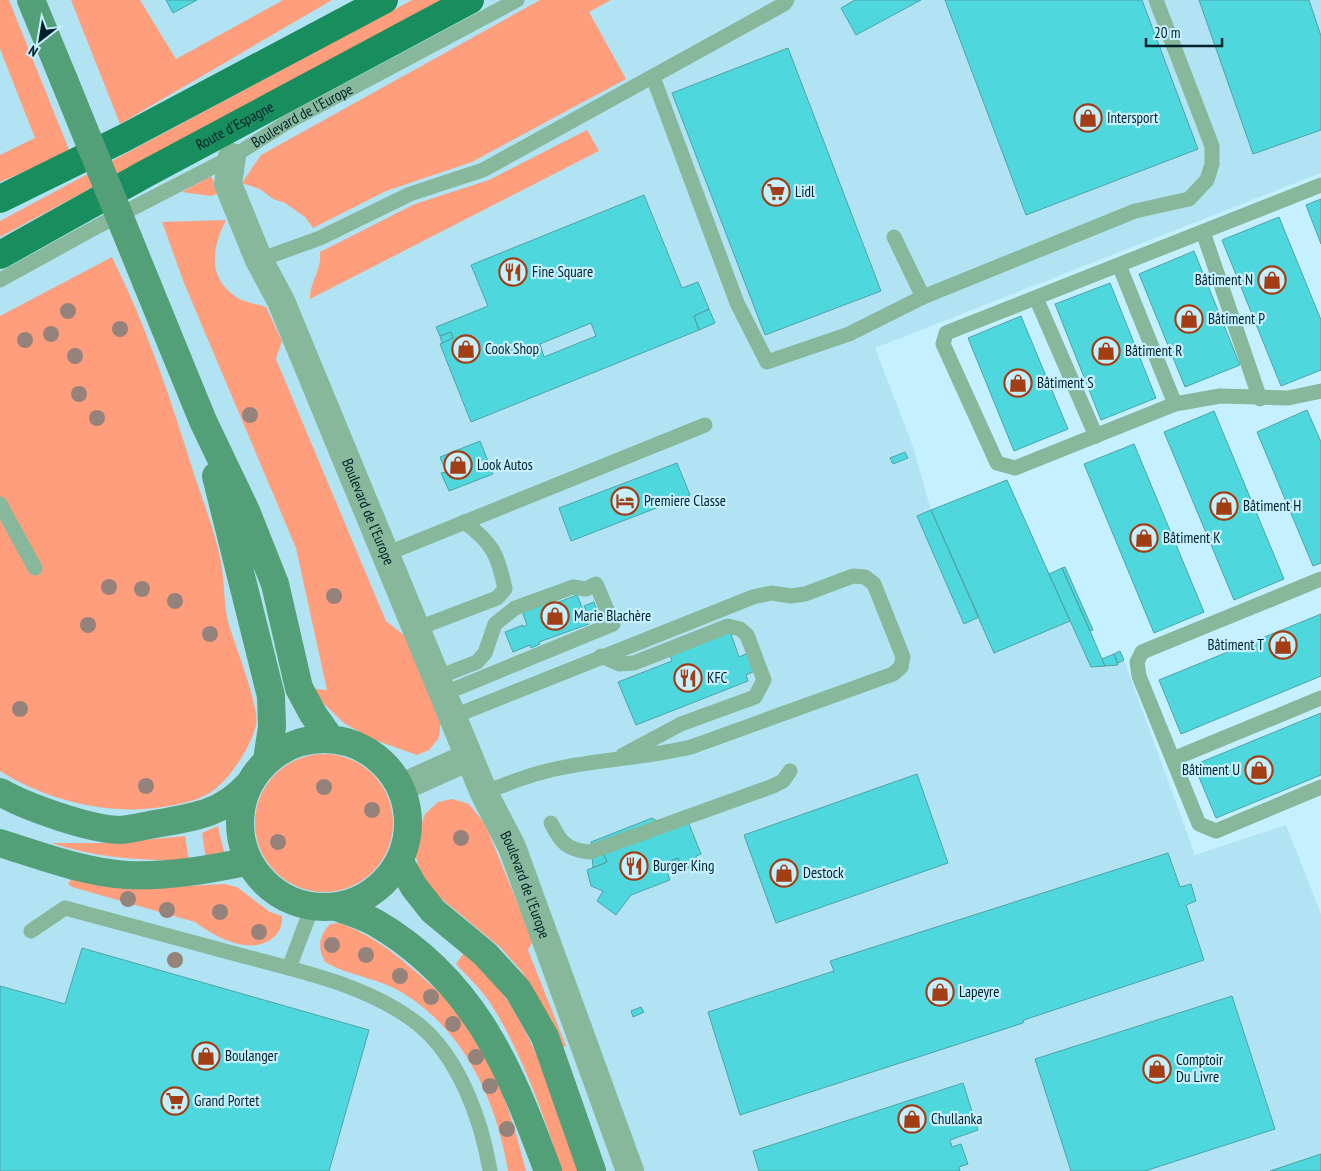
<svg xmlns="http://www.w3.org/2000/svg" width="1321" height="1171" font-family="'PT Sans Narrow',sans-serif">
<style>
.built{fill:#b2e3f3}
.green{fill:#fe9e7d}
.building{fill:#4fd7de;stroke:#4ea3a7;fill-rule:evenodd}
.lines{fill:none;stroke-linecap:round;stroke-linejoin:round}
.lane{stroke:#87b89c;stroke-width:15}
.street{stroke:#87b89c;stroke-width:28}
.secondary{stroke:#529f78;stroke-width:28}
.primary{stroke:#188d5d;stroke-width:28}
.secondary-bridge{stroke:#529f78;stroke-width:28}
.tree{fill:#95837b}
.labels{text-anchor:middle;stroke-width:4.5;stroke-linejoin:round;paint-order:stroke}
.street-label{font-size:15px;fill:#002129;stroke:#c5f0ff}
.poi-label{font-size:15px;fill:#002129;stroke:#c5f0ff;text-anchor:start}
</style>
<rect width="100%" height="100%" fill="#c5f0ff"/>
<path class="built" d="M0,0H1321V173L875,348L912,444L931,510L1007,480L1091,667L1124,660L1195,855L1286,825L1321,914V1171H0Z"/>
<path class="green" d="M0,0H9L70,152L0,182V155L35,138L0,49Z
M71,0H140L176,59L283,0H332L120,124Z
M412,0H442L0,237V221Z
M540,0H611L589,12L626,79L472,162L386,191L313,228L305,217L285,203L273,199L260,189L242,183L261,155Z
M587,130L599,151L310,299C309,283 322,271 320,252L415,204L489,180Z
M211,176L219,193L211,196L182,192Z
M226,220C212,249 207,276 236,297C243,302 257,304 266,307L282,341L276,359L386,621L409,639L441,718L439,738L429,750L417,755L372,739L344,723L324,704L314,689L327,690L296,548L184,283L162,222Z
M112,257C147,327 171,400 194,474C203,501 214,529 220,557C225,579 223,603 229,625C235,645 260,707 256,725C251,747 227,785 206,795C194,801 181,804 168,806C113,817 47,801 0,771V316Z
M255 823a69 69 0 1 1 138 0a69 69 0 1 1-138 0Z
M452,799L469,804L485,824L533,941L528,950L566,1046L561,1048L523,973L501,948L426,886L419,870L415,852L418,833L425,814L438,802Z
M218,826L225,856L206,860L202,833Z
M185,836L189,860C141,861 97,858 51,843H111Z
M72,878L166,887L225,884L237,887L270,912L282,916C283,924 280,931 274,937C251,957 215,937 195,922L72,887L68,884Z
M339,923C367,933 388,948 410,967C433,986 460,1009 475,1036C500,1078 514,1124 526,1171H508C497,1102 465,1031 403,993C379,978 349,976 325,962C317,947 319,936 330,924Z
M465,951C477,964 491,977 501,991C539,1045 558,1110 579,1171H562C543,1114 522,1052 489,1001C480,988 467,976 456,964Z"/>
<path class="building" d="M166,0H197L173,13Z
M855,0H921L856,35L841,8Z
M945,0H1142L1198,149L1026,215Z
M1199,0H1309L1321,36V130L1253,154Z
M788,48L881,291L765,335L672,93Z
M644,195L682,288L698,282L709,309L694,316L699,330L471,422L440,344L453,338L451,332L440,336L436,327L488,306L471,265ZM591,323L596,336L544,357L540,344Z
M1321,199V244L1306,205Z
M1279,217L1321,320V370L1281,386L1222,240Z
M1194,251L1240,365L1185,387L1139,274Z
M1110,283L1156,398L1101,420L1055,304Z
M709,309L715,323L699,330L694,316Z
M1021,316L1068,429L1014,451L968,338Z
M451,332L453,338L442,343L440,336Z
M1307,410L1321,442V563L1313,566L1257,432Z
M1214,411L1284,579L1234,600L1164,432Z
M480,441L493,474L449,491L441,473L446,472L440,457Z
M1134,444L1204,612L1154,633L1084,464Z
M905,452L908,458L893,464L890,458Z
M677,463L690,495L571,541L559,508Z
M1007,480L1070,621L994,653L931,510Z
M931,510L979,617L964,624L917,516Z
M1065,567L1093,630L1090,631L1062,568Z
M1062,568L1090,631L1105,666L1091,667L1049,574Z
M577,595L589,624L539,642L540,644L531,648L530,645L513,652L505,632L523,625V627L527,625L521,608L551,597L554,604Z
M594,602L599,617L590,621L584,606Z
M1321,614V676L1181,734L1159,680Z
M730,631L739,657L748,653L755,671L746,675L748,681L636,725L618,682L672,661L670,655Z
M1120,651L1124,660L1118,663L1114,654Z
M1114,654L1118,665L1105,666L1102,659Z
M1321,713V775L1216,818L1194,765Z
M917,774L948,863L776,923L744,835Z
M652,818L657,821L603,852L607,862L593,868L591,842Z
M687,819L701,854L696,856L699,864L683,870L678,858L668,862L670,867L666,869L670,880L631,895L616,915L597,901L603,891L591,886L587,870L607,862L603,852Z
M1168,853L1180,887L1191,884L1196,901L1186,905L1204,960L1024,1020L1023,1023L740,1115L708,1012L834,971L830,961Z
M678,858L680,864L670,867L668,862Z
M82,948L369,1030L329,1171H0V986L65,1004Z
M1232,996L1275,1129L1145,1171H1071L1035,1059Z
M641,1007L644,1012L633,1017L631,1011Z
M963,1083L978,1130L950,1140L952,1147L961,1144L968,1164L959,1167L960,1171H759L753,1151Z
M1321,1154V1171H1270Z"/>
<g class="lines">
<g class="lane">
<path d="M653,77L737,303L767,362L849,334L923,297L1135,211L1189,199L1207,180L1212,164V146L1156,0"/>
<path d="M1321,185L946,333L943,344L997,463L1015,468L1175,404L1220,396L1288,398L1321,391"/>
<path d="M1203,232L1260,399"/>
<path d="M894,237L923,297"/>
<path d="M259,260L320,238L410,194L483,170L784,4L787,0"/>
<path d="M1119,265L1175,404"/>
<path id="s1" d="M0,280L98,226L232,157L288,122L517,0"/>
<path d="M1036,298L1096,436"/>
<path d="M0,504L35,568"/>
<path d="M386,554L705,425"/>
<path d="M1321,579L1142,652L1137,662L1139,676L1199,824L1216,831L1321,787"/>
<path d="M416,629L497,598L505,589C498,555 493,543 464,522"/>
<path d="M601,656L619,664L634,663L728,626L740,629L747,635L764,680L755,697L681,724L623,755"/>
<path d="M436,678L477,662L485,653L495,624L515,608L573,587L586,589L596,584L613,624L443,694"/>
<path d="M452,717L753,597L771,593L791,596L805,594L853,576L865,577L874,584L903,657L901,667L893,674L691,747C649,757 607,759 565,767C537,772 510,782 484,793"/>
<path d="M1173,759L1321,698"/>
<path d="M551,823C561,843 567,850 590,852L773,786L783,781L790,771"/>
<path d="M31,931L65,908C122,923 179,939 236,954C298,971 367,984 418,1024C459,1057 482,1121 490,1171"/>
<path d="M289,968L312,907"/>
</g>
<g class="street">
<path id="s2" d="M232,157L228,184L259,260L281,301L484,793L512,847L630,1171"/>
<path d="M402,787L469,757"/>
</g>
<path class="secondary" d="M31,0L64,80
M147,284L203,421L246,511L275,584L299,688L313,714L330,738
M216,476L271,696L272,727L267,760
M240 823a84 84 0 1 1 168 0a84 84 0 1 1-168 0Z
M0,792C26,807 91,830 121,830C132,829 144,826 155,824C194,817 220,815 248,785
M0,843C41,856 83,872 127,875C168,877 209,870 249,861
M400,862L414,887L433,911L485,954L518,990L545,1037L592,1171
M337,907C349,912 364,916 376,923C475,981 510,1069 548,1171"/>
<g class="primary">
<path d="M0,199L124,138L384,0"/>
<path id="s3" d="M0,255L145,174L470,0"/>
</g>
<path class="secondary-bridge" d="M64,80L147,284"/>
</g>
<g class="tree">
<circle cx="68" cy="311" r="8"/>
<circle cx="120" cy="329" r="8"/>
<circle cx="51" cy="334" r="8"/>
<circle cx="25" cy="340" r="8"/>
<circle cx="75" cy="356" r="8"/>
<circle cx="79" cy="394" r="8"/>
<circle cx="250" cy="415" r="8"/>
<circle cx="97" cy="418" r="8"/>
<circle cx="109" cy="587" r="8"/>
<circle cx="142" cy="589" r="8"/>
<circle cx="334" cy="596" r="8"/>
<circle cx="175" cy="601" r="8"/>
<circle cx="88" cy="625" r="8"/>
<circle cx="210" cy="634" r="8"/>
<circle cx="20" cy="709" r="8"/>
<circle cx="146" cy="786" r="8"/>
<circle cx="324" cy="787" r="8"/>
<circle cx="372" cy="810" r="8"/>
<circle cx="461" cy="838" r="8"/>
<circle cx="278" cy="842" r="8"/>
<circle cx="128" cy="899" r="8"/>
<circle cx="167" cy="910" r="8"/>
<circle cx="220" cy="912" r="8"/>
<circle cx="259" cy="932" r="8"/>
<circle cx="332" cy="945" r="8"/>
<circle cx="366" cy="955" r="8"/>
<circle cx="175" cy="960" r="8"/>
<circle cx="400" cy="976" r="8"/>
<circle cx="431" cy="997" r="8"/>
<circle cx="453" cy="1024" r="8"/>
<circle cx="476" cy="1057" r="8"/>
<circle cx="490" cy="1086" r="8"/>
<circle cx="507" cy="1129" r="8"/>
</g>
<defs>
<g id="shop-ring" transform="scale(1.4375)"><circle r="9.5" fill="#c5f0ff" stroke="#a33d14" stroke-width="1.5"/><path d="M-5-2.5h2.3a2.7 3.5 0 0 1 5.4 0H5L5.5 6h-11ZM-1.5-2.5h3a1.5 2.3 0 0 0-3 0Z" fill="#a33d14"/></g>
<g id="supermarket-ring" transform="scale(1.4375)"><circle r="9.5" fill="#c5f0ff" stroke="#a33d14" stroke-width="1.5"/><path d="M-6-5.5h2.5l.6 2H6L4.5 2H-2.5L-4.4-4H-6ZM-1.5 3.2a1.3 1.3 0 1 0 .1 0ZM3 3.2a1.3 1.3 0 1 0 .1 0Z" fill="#a33d14"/></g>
<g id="restaurant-ring" transform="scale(1.4375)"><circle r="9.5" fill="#c5f0ff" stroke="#a33d14" stroke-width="1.5"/><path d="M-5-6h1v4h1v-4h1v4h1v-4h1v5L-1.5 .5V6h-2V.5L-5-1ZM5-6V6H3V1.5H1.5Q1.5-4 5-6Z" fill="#a33d14"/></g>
<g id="hotel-ring" transform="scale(1.4375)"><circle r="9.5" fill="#c5f0ff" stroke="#a33d14" stroke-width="1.5"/><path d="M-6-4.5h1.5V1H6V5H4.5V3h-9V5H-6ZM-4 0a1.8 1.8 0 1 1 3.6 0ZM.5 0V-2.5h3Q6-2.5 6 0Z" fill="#a33d14"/></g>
</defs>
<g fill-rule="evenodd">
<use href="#shop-ring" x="1088" y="118"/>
<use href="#supermarket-ring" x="776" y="192"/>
<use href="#restaurant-ring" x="513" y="272"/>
<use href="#shop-ring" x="1272" y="280"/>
<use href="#shop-ring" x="1189" y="319"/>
<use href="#shop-ring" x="466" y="349"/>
<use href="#shop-ring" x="1106" y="351"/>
<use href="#shop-ring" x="1018" y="383"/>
<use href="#shop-ring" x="458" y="465"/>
<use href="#hotel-ring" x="625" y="501"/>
<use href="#shop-ring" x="1224" y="506"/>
<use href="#shop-ring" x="1144" y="538"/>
<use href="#shop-ring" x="555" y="616"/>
<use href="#shop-ring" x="1283" y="645"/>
<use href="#restaurant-ring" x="688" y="678"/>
<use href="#shop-ring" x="1259" y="770"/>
<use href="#restaurant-ring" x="634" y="866"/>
<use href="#shop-ring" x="784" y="873"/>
<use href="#shop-ring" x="940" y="992"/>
<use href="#shop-ring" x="206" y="1056"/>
<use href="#shop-ring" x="1157" y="1069"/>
<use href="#supermarket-ring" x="175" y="1101"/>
<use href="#shop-ring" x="912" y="1119"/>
</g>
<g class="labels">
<g class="street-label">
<text dy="5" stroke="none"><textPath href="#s1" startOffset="344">Boulevard de l'Europe</textPath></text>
<text dy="5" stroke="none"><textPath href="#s3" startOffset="268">Route d'Espagne</textPath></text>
<text dy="5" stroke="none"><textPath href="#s2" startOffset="384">Boulevard de l'Europe</textPath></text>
<text dy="5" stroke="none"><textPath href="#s2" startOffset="789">Boulevard de l'Europe</textPath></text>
</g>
<g class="poi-label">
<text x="1107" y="123">Intersport</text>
<text x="795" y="197">Lidl</text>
<text x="532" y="277">Fine Square</text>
<text x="1253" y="285" text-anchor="end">Bâtiment N</text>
<text x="1208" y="324">Bâtiment P</text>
<text x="485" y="354">Cook Shop</text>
<text x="1125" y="356">Bâtiment R</text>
<text x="1037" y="388">Bâtiment S</text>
<text x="477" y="470">Look Autos</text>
<text x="644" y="506">Premiere Classe</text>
<text x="1243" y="511">Bâtiment H</text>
<text x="1163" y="543">Bâtiment K</text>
<text x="574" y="621">Marie Blachère</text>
<text x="1264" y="650" text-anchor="end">Bâtiment T</text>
<text x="707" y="683">KFC</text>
<text x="1240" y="775" text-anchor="end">Bâtiment U</text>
<text x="653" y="871">Burger King</text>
<text x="803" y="878">Destock</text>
<text x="959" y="997">Lapeyre</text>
<text x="225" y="1061">Boulanger</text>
<text x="1176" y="1065">Comptoir<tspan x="1176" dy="17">Du Livre</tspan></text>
<text x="194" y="1106">Grand Portet</text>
<text x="931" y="1124">Chullanka</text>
</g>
</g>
<g transform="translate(40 40) rotate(211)" stroke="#c5f0ff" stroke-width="4" paint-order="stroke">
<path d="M0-4L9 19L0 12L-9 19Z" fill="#002129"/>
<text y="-8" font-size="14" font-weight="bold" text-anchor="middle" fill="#002129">N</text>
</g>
<path d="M1146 38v8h76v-8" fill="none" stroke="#002129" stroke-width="2.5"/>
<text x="1154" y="38" font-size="15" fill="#002129" stroke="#c5f0ff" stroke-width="4" paint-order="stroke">20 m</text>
</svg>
